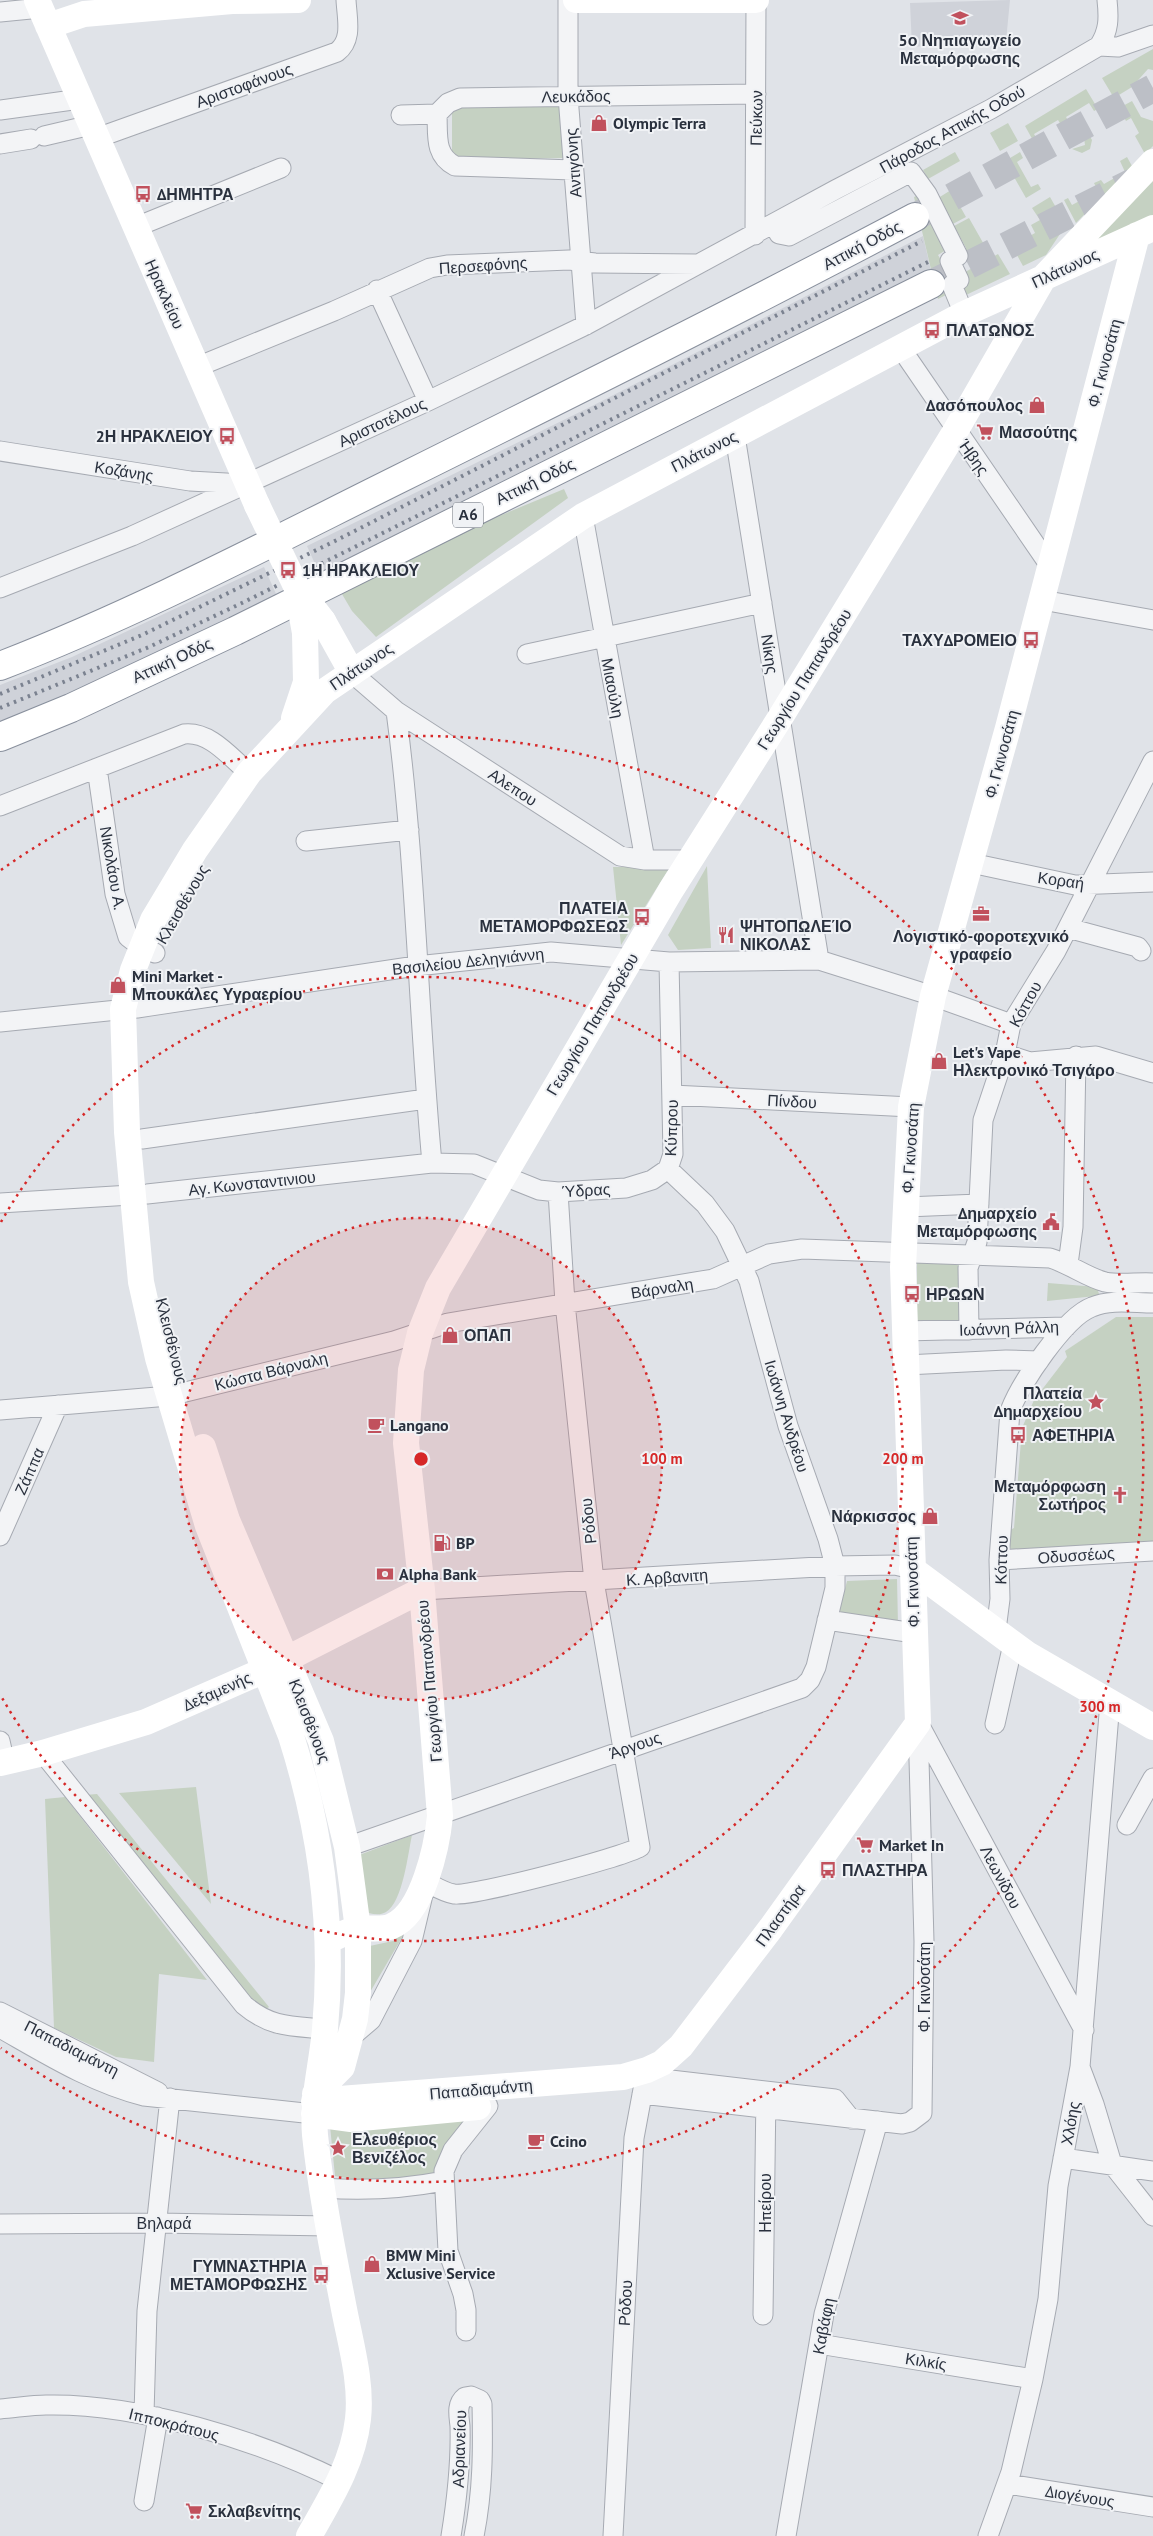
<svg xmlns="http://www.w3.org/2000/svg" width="1153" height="2536" font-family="'PT Sans',sans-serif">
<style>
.built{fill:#cfd2d9}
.green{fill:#c5d1c2}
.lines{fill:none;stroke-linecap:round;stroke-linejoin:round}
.highway-tunnel{stroke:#bcbfc6;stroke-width:28;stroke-dasharray:28 14;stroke-linecap:butt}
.street-casing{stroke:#a6aab2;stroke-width:21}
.highway-casing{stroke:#89909d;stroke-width:30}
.street{stroke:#f3f4f6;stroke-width:19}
.secondary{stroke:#fff;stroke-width:26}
.highway{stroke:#fff;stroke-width:28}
.rail{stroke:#7b8290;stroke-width:4;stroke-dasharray:2.5 5;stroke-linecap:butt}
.secondary-bridge{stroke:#fff;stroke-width:26}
.ring{fill:none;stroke:#d62828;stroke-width:2.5;stroke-dasharray:2.5 5}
.labels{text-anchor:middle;stroke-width:4;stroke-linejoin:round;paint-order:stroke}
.shield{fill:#f0f2f5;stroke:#656b75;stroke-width:1}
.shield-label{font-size:15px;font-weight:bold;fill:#2a313e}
.poi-label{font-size:16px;font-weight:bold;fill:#2a313e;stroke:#f0f2f5;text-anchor:start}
.street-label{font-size:16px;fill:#2a313e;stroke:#f0f2f5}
.centre{fill:#d62828;stroke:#f0f2f5;stroke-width:2.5}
.ring-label{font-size:15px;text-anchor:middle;font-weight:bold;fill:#d62828;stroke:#f0f2f5;stroke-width:4;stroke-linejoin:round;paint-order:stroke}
</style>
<rect width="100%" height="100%" fill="#e0e3e8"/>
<path class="built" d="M1010,0L1006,41L912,47L910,3Z
M923,236L931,271L320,575L307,546L592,406Z
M264,567L277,596L74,693L0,723V685L72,657Z"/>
<path class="green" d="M1153,49V70L1148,69L1132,87L1114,98L1102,78Z
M1086,89L1098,109L1094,111L1089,103L1066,117L1070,124L1063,128L1058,120L1034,134L1039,142L1035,144L1025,126Z
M1132,101L1141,117L1153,121V146L1145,154L1135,136L1139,133L1131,118L1126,121L1119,108Z
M562,105L563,158L452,160V107Z
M1008,123L1018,141L1000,151L990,133Z
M1079,131L1088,133L1092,140L1090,149L1082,153L1072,149L1085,145L1084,138L1080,136L1076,139L1075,143L1070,146L1072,135Z
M955,152L960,161L928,179L923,170Z
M1020,152L1023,158L1017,162L1031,187L1038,184L1041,189L1026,198L1005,161Z
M1127,157L1132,166L1076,223L1064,200L1068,198L1072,205L1098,191L1094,183L1101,180L1104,184L1125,172L1120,161Z
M1153,180V219L1099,242L1096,238Z
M951,190L966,217L949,226L935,200Z
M920,194L946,250L938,255L952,278L948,294L938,299L914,197Z
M1050,197L1066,225L1046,255L1023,266L1012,246L1035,233L1031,225L1040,220L1032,208Z
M969,218L986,248L962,261L958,253L966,248L954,226Z
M998,254L1010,274L966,295L956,277Z
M564,489L568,498L376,637L352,611L339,589L475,526Z
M707,866L711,948L678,950L668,935Z
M613,867H670L621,945Z
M917,1261H961V1323H917Z
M1048,1283L1097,1287L1099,1294L1096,1296L1047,1301Z
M1116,1317H1153V1542L1012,1550L1008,1546L1010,1530L1014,1528L1022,1428L1034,1400L1067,1357L1065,1351Z
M897,1579L898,1625L838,1616L847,1581Z
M196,1787L211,1904L119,1793Z
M97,1794L269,2007L261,2013L85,1795Z
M65,1797L207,1980L159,1974L154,2062L116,2057L54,2028L45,1799Z
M412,1835C408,1853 403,1902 386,1912C378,1917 369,1913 360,1910L354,1857Z
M407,1929L366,1999L365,1947L393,1941Z
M467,2117L438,2176L374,2183L335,2176L330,2126Z"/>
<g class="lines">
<path class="highway-tunnel" d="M915,217L1153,88
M931,284L1133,182"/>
<g class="street-casing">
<path id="street" d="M568,0V96L586,325
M0,12L41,8
M1099,46C1109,31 1109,18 1107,0
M0,110L80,99
M437,114C438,135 434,155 455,166L573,170
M401,115L437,114L448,103L460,98L756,94
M44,136L91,125
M97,138L337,52C353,40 347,19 346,0
M0,144L31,139
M774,225L779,234L789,236L911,172L927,194L958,256L950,261L959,280L952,285L964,314
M136,227L281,168
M755,235L756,1
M377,290L428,401
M900,347L1050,566
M197,367L334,311L430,268L447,265L569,260L595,263L697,264
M735,436L819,960
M0,451L190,481L244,484
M583,516L645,860
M0,588L132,536L428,401L586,325L835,190L991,109L1099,46L1118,47L1153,35
M1042,600L1153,620
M527,654L762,603
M352,673L396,711L620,856L645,860H689
M396,711C416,861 418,1013 432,1163
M97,768L115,894L128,937L141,947L155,953
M0,806L184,734C210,731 230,757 249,773
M306,841L409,830
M971,863L1075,885L1153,882
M1068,928L1138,947L1141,951
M0,1022L137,1008L416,966L551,952L669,962L819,960L933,996L1011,1024
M1005,1054L1030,1062L1096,1056L1153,1073
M672,1095L911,1107
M142,1139L426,1099
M668,1169L673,1154L669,962
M0,1203L147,1194L432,1163L474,1164L539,1190L558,1192L626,1188L652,1180L668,1169
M906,1207L979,1204
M1068,1264L1073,1227L1076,1056
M969,1330L968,1268L977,1242L983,1120L1005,1054L1011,1024L1056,951L1153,761
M904,1331L1066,1327
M906,1365L1006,1360L1039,1361
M0,1410L169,1396L394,1341L448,1323L713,1279L769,1254L802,1249L1050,1258C1070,1264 1086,1277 1105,1282C1119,1285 1138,1282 1153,1283
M0,1536L58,1405
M999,1560L1153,1551
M422,1590L835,1566L895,1565L912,1569
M827,1620L914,1633
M996,1630L1000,1599L999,1560L1010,1411C1020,1384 1065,1317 1092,1307C1111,1299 1133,1303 1153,1303
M995,1724L1013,1644
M920,1726L1084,2030
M0,1741L5,1763
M43,1753L244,2005C271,2028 292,2026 325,2029
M1127,1825L1153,1778
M347,1847L802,1688L810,1680L816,1667L835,1588V1566L828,1539L788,1426L749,1281L725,1231L705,1204L668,1169
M0,2012L158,2092
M0,2028C46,2054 92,2083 144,2096L314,2114
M350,2038L371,2020L412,1941L426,1882C434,1886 445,1893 454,1894C472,1897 623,1857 640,1847L594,1581L565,1303L558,1192
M1080,2067L1094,2104L1112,2164L1153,2216
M645,2077L835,2099L851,2119
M642,2094L902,2124L910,2122L922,2113L924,1941L918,1723
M1063,2158L1153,2171
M323,2188C364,2191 403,2189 444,2181
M0,2224L158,2223L329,2226
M763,2315L766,2092
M466,2331V2310L463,2294L448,2251L444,2171L453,2150L488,2106
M819,2344L1033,2379
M0,2409C15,2408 31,2405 46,2405C138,2403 258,2440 340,2481
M144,2414L147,2311L170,2098
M1008,2484L1153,2507
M144,2501L158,2417
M451,2536C457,2499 461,2463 460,2426C459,2416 456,2404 465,2397L471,2396L480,2400L482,2404C483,2449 483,2491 474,2536
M613,2536L634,2138L644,2084
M786,2536L824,2314L878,2121
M988,2536L1011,2472L1033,2379L1048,2299L1058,2186L1080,2067L1110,1702"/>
</g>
<g class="highway-casing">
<path id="highway" d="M0,666C137,613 268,544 399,479C572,393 745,307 915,217
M0,737L71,708L235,631L931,284"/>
</g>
<use href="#street" class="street"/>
<path class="secondary" d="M37,0L257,505
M576,0H756
M48,26L84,14L232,1L298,0
M323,621L352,673
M294,718L306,682L305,633
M203,1447L227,1520L321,1741L347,1847L358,1929V1993L355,2019L342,2067L315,2094
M912,1569L1027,1654L1153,1727
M0,1763L43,1753L146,1722L265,1670L422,1590
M328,1940C337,1937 347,1931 357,1929C368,1927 381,1931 392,1926C423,1913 437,1846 440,1816L422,1590L406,1443L411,1370L420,1333L438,1288L671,890L780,718L956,430L1044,277L1153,162
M314,2101L623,2077L647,2070L662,2063L681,2046L771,1928L918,1723L903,1267L911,1107L933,996L1008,728L1137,235
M314,2114L351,2119L478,2107
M309,2536C330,2499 353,2463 358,2419C362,2383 351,2345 344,2309C333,2252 321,2193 315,2135C312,2098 322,2065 325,2029C334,1930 321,1830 291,1736L208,1526L158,1358L141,1282L127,1132L123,1009L133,970L153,920L195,850L249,773L325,691L583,516L964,314L1153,228"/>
<use href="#highway" class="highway"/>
<path class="rail" d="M0,694L142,635L337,540L922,241
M0,708L149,647L244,602L928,262"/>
<path class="secondary-bridge" d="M257,505L296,586L323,621
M297,589L305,633"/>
</g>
<circle cx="421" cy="1459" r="241" fill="#d62828" fill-opacity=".12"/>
<g class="ring">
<circle cx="421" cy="1459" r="241"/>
<path d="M1 1222A482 482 0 1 1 1 1696"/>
<path d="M1 870A723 723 0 1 1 1 2048"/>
</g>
<defs>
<g id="school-bare" transform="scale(1.35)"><path d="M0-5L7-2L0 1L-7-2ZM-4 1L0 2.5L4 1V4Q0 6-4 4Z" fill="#c1515d" stroke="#f0f2f5" stroke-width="2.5" paint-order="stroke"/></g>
<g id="shop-bare" transform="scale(1.35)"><path d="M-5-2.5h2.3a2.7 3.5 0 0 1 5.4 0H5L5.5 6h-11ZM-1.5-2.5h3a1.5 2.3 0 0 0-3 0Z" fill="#c1515d" stroke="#f0f2f5" stroke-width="2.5" paint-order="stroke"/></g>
<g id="bus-bare" transform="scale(1.35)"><path d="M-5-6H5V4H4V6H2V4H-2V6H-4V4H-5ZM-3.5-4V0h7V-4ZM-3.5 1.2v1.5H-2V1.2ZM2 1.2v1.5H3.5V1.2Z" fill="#c1515d" stroke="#f0f2f5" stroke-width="2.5" paint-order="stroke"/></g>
<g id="supermarket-bare" transform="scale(1.35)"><path d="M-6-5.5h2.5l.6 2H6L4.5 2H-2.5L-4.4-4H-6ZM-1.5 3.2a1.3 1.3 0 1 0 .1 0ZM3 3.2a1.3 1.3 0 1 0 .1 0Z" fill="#c1515d" stroke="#f0f2f5" stroke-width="2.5" paint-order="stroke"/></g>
<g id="office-bare" transform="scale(1.35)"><path d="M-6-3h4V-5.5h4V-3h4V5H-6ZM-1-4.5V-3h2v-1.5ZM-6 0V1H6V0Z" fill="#c1515d" stroke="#f0f2f5" stroke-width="2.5" paint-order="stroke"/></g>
<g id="restaurant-bare" transform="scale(1.35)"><path d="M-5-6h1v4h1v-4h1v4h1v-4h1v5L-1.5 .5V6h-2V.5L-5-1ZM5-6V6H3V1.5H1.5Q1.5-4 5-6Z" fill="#c1515d" stroke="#f0f2f5" stroke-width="2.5" paint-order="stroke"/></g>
<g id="civic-bare" transform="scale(1.35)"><path d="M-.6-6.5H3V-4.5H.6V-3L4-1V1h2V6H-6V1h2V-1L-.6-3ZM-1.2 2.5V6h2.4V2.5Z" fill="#c1515d" stroke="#f0f2f5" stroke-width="2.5" paint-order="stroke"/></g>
<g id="sight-bare" transform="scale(1.35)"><path d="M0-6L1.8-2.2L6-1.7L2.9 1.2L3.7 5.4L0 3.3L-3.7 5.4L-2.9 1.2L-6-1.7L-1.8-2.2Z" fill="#c1515d" stroke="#f0f2f5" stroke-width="2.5" paint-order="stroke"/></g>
<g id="cafe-bare" transform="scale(1.35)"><path d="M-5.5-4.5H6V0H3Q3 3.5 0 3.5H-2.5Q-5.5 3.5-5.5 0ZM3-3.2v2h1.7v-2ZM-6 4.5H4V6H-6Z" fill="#c1515d" stroke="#f0f2f5" stroke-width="2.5" paint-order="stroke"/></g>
<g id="church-bare" transform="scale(1.35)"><path d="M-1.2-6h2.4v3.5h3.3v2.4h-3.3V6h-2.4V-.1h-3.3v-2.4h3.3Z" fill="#c1515d" stroke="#f0f2f5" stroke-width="2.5" paint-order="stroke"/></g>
<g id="fuel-bare" transform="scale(1.35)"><path d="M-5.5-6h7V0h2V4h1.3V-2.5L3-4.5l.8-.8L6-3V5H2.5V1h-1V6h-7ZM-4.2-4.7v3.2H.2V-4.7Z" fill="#c1515d" stroke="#f0f2f5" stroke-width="2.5" paint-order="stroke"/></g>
<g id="bank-bare" transform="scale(1.35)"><path d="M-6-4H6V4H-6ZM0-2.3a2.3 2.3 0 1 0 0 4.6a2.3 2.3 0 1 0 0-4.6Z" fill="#c1515d" stroke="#f0f2f5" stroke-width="2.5" paint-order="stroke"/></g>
</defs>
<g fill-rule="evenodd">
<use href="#school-bare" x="960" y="18"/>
<use href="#shop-bare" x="599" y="123"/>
<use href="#bus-bare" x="143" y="194"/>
<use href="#bus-bare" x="932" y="330"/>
<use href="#shop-bare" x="1037" y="405"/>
<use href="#supermarket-bare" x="985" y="432"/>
<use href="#bus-bare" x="227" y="436"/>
<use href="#bus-bare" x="288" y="570"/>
<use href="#bus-bare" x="1031" y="640"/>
<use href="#office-bare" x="981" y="914"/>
<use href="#bus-bare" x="642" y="917"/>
<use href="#restaurant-bare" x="726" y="935"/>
<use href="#shop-bare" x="118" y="985"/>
<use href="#shop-bare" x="939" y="1061"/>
<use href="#civic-bare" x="1051" y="1222"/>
<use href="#bus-bare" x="912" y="1294"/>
<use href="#shop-bare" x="450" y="1335"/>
<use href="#sight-bare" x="1096" y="1402"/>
<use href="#cafe-bare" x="376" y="1425"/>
<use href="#bus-bare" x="1018" y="1435"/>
<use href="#church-bare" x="1120" y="1495"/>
<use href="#shop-bare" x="930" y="1516"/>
<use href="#fuel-bare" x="442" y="1543"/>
<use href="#bank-bare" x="385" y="1574"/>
<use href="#supermarket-bare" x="865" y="1845"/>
<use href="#bus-bare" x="828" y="1870"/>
<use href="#cafe-bare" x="536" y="2141"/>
<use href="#sight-bare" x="338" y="2148"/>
<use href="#shop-bare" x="372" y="2264"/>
<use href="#bus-bare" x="321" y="2275"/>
<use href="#supermarket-bare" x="194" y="2511"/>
</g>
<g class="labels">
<rect class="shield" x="453" y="502.5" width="30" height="25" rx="4"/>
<g class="shield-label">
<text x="468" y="520">Α6</text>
</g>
<g class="poi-label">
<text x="960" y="46" text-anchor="middle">5ο Νηπιαγωγείο<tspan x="960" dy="18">Μεταμόρφωσης</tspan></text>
<text x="613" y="129">Olympic Terra</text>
<text x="157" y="200">ΔΗΜΗΤΡΑ</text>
<text x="946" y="336">ΠΛΑΤΩΝΟΣ</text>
<text x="1023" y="411" text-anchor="end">Δασόπουλος</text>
<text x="999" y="438">Μασούτης</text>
<text x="213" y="442" text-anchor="end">2Η ΗΡΑΚΛΕΙΟΥ</text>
<text x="302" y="576">1Η ΗΡΑΚΛΕΙΟΥ</text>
<text x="1017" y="646" text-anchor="end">ΤΑΧΥΔΡΟΜΕΙΟ</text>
<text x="628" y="914" text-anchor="end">ΠΛΑΤΕΙΑ<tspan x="628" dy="18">ΜΕΤΑΜΟΡΦΩΣΕΩΣ</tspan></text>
<text x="740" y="932">ΨΗΤΟΠΩΛΕΊΟ<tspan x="740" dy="18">ΝΙΚΟΛΑΣ</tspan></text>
<text x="981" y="942" text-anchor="middle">Λογιστικό-φοροτεχνικό<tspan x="981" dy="18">γραφείο</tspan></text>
<text x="132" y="982">Mini Market -<tspan x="132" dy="18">Μπουκάλες Υγραερίου</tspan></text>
<text x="953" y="1058">Let's Vape<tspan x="953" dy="18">Ηλεκτρονικό Τσιγάρο</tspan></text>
<text x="1037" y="1219" text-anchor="end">Δημαρχείο<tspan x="1037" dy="18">Μεταμόρφωσης</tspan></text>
<text x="926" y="1300">ΗΡΩΩΝ</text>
<text x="464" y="1341">ΟΠΑΠ</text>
<text x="1082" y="1399" text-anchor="end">Πλατεία<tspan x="1082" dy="18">Δημαρχείου</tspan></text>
<text x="390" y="1431">Langano</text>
<text x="1032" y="1441">ΑΦΕΤΗΡΙΑ</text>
<text x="1106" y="1492" text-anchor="end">Μεταμόρφωση<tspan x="1106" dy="18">Σωτήρος</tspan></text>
<text x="916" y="1522" text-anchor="end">Νάρκισσος</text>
<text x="456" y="1549">BP</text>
<text x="399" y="1580">Alpha Bank</text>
<text x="879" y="1851">Market In</text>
<text x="842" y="1876">ΠΛΑΣΤΗΡΑ</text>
<text x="352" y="2145">Ελευθέριος<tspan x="352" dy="18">Βενιζέλος</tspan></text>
<text x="550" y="2147">Ccino</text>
<text x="386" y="2261">BMW Mini<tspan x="386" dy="18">Xclusive Service</tspan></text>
<text x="307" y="2272" text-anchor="end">ΓΥΜΝΑΣΤΗΡΙΑ<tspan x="307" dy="18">ΜΕΤΑΜΟΡΦΩΣΗΣ</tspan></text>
<text x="208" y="2517">Σκλαβενίτης</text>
</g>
<g class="street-label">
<text transform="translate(244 85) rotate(-20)" y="6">Αριστοφάνους</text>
<text transform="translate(576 96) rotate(-1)" y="6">Λευκάδος</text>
<text transform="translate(756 118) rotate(-89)" y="6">Πεύκων</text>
<text transform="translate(952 129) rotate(-29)" y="6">Πάροδος Αττικής Οδού</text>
<text transform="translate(573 163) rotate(-94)" y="6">Αντιγόνης</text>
<text transform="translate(862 245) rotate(-28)" y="6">Αττική Οδός</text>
<text transform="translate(483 265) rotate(-4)" y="6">Περσεφόνης</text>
<text transform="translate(1065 268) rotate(-25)" y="6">Πλάτωνος</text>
<text transform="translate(165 294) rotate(66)" y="6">Ηρακλείου</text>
<text transform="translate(1104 363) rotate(-75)" y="6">Φ. Γκινοσάτη</text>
<text transform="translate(382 422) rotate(-25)" y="6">Αριστοτέλους</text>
<text transform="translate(704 451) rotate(-27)" y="6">Πλάτωνος</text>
<text transform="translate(974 457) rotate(55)" y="6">Ήβης</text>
<text transform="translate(124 471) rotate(9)" y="6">Κοζάνης</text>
<text transform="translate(535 481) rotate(-26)" y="6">Αττική Οδός</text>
<text transform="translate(770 654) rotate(81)" y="6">Νίκης</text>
<text transform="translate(172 660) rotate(-25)" y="6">Αττική Οδός</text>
<text transform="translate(361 666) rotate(-34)" y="6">Πλάτωνος</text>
<text transform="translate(804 679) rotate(-58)" y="6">Γεωργίου Παπανδρέου</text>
<text transform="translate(613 688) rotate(79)" y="6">Μιαούλη</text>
<text transform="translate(1001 754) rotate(-75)" y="6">Φ. Γκινοσάτη</text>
<text transform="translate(513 787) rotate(33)" y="6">Αλεπου</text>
<text transform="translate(113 868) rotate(80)" y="6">Νικολάου Α.</text>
<text transform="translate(1061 880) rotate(8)" y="6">Κοραή</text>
<text transform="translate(182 904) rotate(-60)" y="6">Κλεισθένους</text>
<text transform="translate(468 961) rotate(-6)" y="6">Βασιλείου Δεληγιάννη</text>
<text transform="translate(1025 1004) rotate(-61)" y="6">Κόττου</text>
<text transform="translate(592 1024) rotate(-59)" y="6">Γεωργίου Παπανδρέου</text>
<text transform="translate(792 1101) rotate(3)" y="6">Πίνδου</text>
<text transform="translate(671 1128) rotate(-88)" y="6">Κύπρου</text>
<text transform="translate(910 1148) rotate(-86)" y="6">Φ. Γκινοσάτη</text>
<text transform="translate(252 1183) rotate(-6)" y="6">Αγ. Κωνσταντινιου</text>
<text transform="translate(586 1190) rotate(-3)" y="6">Ύδρας</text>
<text transform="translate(662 1288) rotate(-9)" y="6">Βάρναλη</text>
<text transform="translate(1009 1328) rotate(-2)" y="6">Ιωάννη Ράλλη</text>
<text transform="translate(172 1341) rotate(76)" y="6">Κλεισθένους</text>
<text transform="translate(271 1371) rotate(-14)" y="6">Κώστα Βάρναλη</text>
<text transform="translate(787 1416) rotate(73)" y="6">Ιωάννη Ανδρέου</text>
<text transform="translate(29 1471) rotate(-66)" y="6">Ζάππα</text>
<text transform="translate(588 1521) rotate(-96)" y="6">Ρόδου</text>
<text transform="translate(1076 1555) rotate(-4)" y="6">Οδυσσέως</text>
<text transform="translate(1001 1560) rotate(-88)" y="6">Κόττου</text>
<text transform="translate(667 1577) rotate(-4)" y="6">Κ. Αρβανιτη</text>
<text transform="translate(912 1582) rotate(-92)" y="6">Φ. Γκινοσάτη</text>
<text transform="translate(429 1681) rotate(-95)" y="6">Γεωργίου Παπανδρέου</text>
<text transform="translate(217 1691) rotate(-24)" y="6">Δεξαμενής</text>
<text transform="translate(310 1721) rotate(69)" y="6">Κλεισθένους</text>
<text transform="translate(635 1745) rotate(-19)" y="6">Άργους</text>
<text transform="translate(1001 1877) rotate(62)" y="6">Λεωνίδου</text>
<text transform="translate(780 1915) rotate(-54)" y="6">Πλαστήρα</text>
<text transform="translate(924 1987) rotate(-90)" y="6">Φ. Γκινοσάτη</text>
<text transform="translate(72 2048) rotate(27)" y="6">Παπαδιαμάντη</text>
<text transform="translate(481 2089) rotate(-5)" y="6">Παπαδιαμάντη</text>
<text transform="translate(1070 2123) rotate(-80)" y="6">Χλόης</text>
<text transform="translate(765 2203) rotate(-90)" y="6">Ηπείρου</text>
<text x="164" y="2229">Βηλαρά</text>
<text transform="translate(625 2303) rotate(-87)" y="6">Ρόδου</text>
<text transform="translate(823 2326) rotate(-79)" y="6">Καβάφη</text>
<text transform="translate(926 2361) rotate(9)" y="6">Κιλκίς</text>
<text transform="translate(174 2424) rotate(14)" y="6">Ιπποκράτους</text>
<text transform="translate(459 2449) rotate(-88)" y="6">Αδριανείου</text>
<text transform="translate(1080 2496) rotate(9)" y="6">Διογένους</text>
</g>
</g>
<circle cx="421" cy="1459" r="8" class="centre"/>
<g class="ring-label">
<text x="662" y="1464">100 m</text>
<text x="903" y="1464">200 m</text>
<text x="1100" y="1712">300 m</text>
</g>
</svg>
